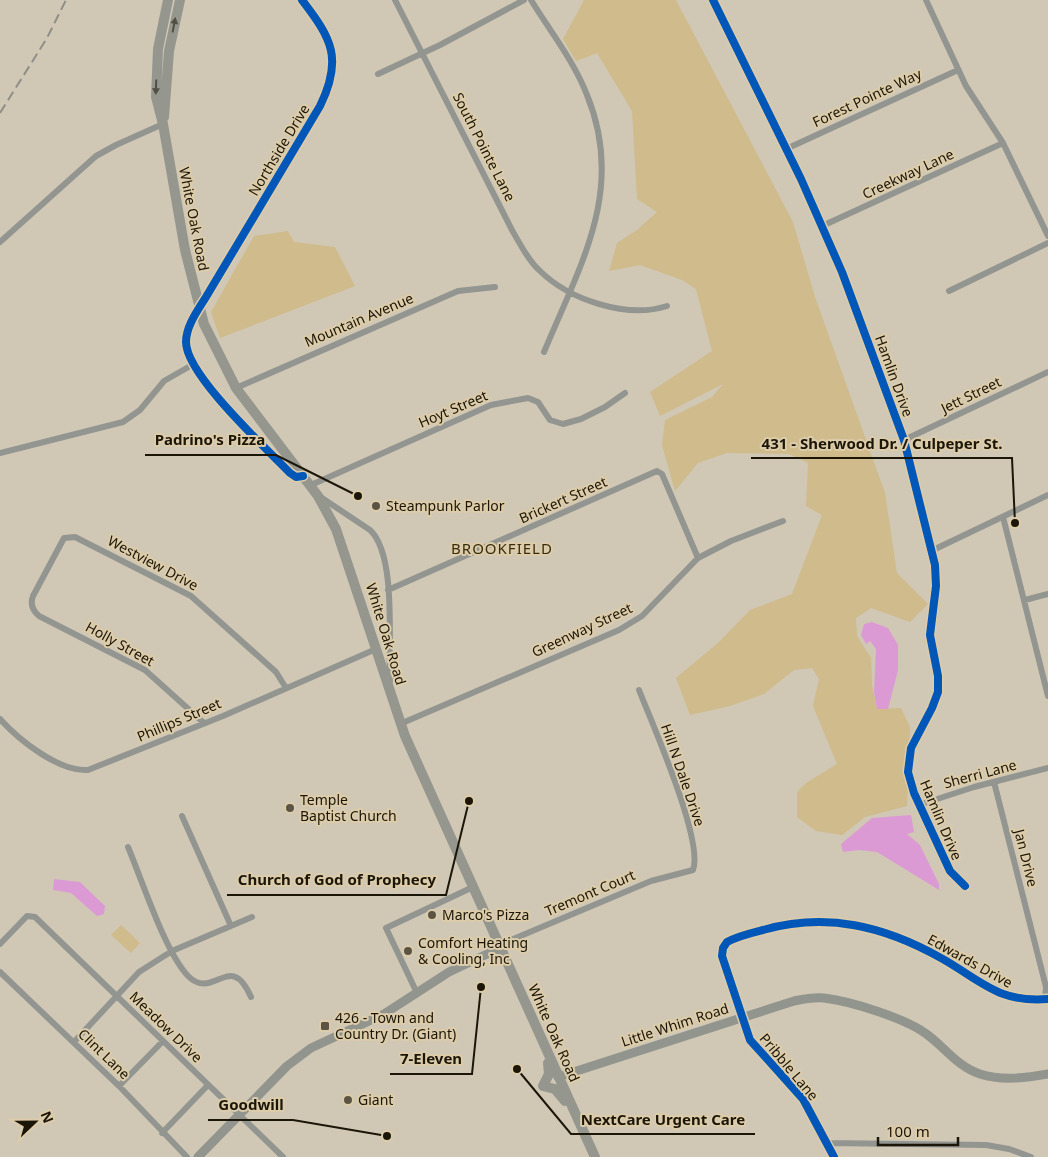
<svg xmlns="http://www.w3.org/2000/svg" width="1048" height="1157" font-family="'Noto Sans',sans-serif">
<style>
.green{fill:#cfbb8b}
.water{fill:#dc9ad4}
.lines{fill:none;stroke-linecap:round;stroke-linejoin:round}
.street{stroke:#939590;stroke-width:6}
.secondary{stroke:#92958e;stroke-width:9}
.primary{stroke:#95968e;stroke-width:10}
.rail{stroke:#8f8e87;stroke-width:2;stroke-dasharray:10 5;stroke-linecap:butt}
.cycleway-casing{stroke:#dccca9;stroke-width:11}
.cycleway{stroke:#0057b8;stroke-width:8}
.oneway{fill:#525045}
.poi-dot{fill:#5b5445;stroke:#dccca9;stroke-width:2}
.labels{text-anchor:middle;stroke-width:4;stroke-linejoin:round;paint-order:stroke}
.street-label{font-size:14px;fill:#1c1609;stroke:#dccca9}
.poi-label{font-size:14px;fill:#1c1609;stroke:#dccca9;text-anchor:start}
.neighbourhood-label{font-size:15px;letter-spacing:1px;fill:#3a2d0d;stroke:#dccca9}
.leader{fill:none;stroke:#1c1609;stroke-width:2}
.callout-dot{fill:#1c1609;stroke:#dccca9;stroke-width:2}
.callout-label{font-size:15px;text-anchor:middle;font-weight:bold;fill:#1c1609;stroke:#dccca9;stroke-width:4;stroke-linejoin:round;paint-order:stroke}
</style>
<rect width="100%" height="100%" fill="#d0c8b5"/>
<path class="green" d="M584,0H676L793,222L815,297L885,493L897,573L928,604L910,622L871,608L856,618L857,636L871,658L872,685L877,709L901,708L910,727L907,806L865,817L842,835L816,831L797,817V792L806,783L837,764L813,706L819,679L812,668L794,670L764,694L730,706L690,715L676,678L719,642L750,610L792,594L822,515L806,506L808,463L789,454L727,453L698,463L675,491L662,445L665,420L712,397L723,384L660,416L650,392L712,351L696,289L682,280L640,265L609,271L617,243L637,230L657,212L637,199L632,111L597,53L576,61L563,39Z
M288,231L294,242L335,247L355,286L220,338L211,312L254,236Z
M121,925L140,943L131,953L111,935Z"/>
<path class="water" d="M872,622L888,628L898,645V670L888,709H877L874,692L876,649L870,641L866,644L861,635L864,624Z
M911,815L914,832L907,834L920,845L939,884V890L877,852L859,850L843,852L841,844L872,818Z
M54,879L80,882L105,906L104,914L97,916L71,893L53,890Z"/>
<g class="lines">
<path class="street" d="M302,0C332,39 343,59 320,106L206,297C198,310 186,326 186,342C186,375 266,448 290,473L296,477L303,476
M395,0L513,232C521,245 527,259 539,270C569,300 627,319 667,306
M531,0C550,31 574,61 587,95C626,190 580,265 544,352
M713,0L801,179L842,272L904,440L935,565L936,586L930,635L938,676V692L932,708L911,748L908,772L914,793L950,871L965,886
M926,0L966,86L1003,143L1048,236
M378,74L440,45L524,0
M786,149L958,70
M822,226L1003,143
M0,242L96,156L116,145L163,124
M949,291L1048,243
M236,388L458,291L495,287
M904,440L1048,372
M0,453L123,422L140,410L164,381L192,365
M311,485L491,405L528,398L538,402L550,420L563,424L581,419L605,407L625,393
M319,496L370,530C397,555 388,644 390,681
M1003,517L1048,696
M931,551L1048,495
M388,590L657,471L662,474L698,558
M1025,600L1048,594
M0,719C19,740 59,772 88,770L223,716L376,649
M204,723L145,670L39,616C33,611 30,604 33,596L64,538L75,537L191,596L276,672L286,688
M400,724L619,630L642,616L698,558L731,541L783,521
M994,782L1046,987L1045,1000
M919,805L974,787L1048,768
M182,816L231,926
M128,847C142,880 165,952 188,976C214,1002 230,949 251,997
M0,944L27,916L35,917L283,1157
M499,945L651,881L693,870C704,841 652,723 639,690
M0,972L119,1086L187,1157
M417,993L386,928L473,887
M74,1042L139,972L172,951L252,917
M119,1086L163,1041
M162,1133L208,1085
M827,1143L986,1145L1009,1149L1031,1157
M834,1157L803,1099L750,1040L722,956L723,948L727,942C738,936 751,933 763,930C827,912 884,926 941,958C982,981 998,1003 1048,999"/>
<path class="secondary" d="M558,1077L794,1001C804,999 814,997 824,998C850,1001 904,1018 925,1033C944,1046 956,1066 980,1074C1002,1081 1025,1078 1048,1074
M198,1157L287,1066L311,1048L384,1014L449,972L500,948"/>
<path class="primary" d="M168,0L158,49L156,97L163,124L185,250L204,324L236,388L318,496L336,529L405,736L595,1157
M164,117L169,51L180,0
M548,1063L549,1074L543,1086L555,1089L565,1101"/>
<path class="rail" d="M0,113L47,38L66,0"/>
<g class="cycleway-casing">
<path id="cycleway" d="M302,0C332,39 343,59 320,106L206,297C198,310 186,326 186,342C186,375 266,448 290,473L296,477L303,476
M713,0L801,179L842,272L904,440L935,565L936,586L930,635L938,676V692L932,708L911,748L908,772L914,793L950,871L965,886
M834,1157L803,1099L750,1040L722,956L723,948L727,942C738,936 751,933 763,930C827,912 884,926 941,958C982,981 998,1003 1048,999"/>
</g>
<use href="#cycleway" class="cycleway"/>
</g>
<defs><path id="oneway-solid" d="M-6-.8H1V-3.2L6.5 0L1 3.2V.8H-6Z" transform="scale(1.25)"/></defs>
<g class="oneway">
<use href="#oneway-solid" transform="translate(174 25) rotate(-79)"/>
<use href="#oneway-solid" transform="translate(156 87) rotate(92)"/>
</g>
<g class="poi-dot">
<circle cx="376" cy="506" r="5"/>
<circle cx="290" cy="808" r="5"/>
<circle cx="432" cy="915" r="5"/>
<circle cx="408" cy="951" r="5"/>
<rect x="320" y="1021" width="10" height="10" rx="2.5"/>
<circle cx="348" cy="1100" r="5"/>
</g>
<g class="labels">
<g class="street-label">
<text transform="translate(867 98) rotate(-25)" y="5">Forest Pointe Way</text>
<text transform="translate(484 147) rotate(63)" y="5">South Pointe Lane</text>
<text transform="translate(279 150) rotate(-59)" y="5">Northside Drive</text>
<text transform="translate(908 174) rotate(-25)" y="5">Creekway Lane</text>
<text transform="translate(194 219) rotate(79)" y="5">White Oak Road</text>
<text transform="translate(359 320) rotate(-23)" y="5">Mountain Avenue</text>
<text transform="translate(894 376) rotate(70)" y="5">Hamlin Drive</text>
<text transform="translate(971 395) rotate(-26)" y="5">Jett Street</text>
<text transform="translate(453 409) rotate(-23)" y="5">Hoyt Street</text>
<text transform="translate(563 500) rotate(-24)" y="5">Brickert Street</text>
<text transform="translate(153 563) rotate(28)" y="5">Westview Drive</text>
<text transform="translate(582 630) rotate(-25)" y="5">Greenway Street</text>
<text transform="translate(386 634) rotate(73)" y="5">White Oak Road</text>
<text transform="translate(120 644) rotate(29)" y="5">Holly Street</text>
<text transform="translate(179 720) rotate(-23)" y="5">Phillips Street</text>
<text transform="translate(980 774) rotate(-15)" y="5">Sherri Lane</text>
<text transform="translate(683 775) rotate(71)" y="5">Hill N Dale Drive</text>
<text transform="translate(941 820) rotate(67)" y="5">Hamlin Drive</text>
<text transform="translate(1026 858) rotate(76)" y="5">Jan Drive</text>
<text transform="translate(590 893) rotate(-23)" y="5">Tremont Court</text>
<text transform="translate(970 961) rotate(29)" y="5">Edwards Drive</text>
<text transform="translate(675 1025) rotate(-18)" y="5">Little Whim Road</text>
<text transform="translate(166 1027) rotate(44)" y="5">Meadow Drive</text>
<text transform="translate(554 1033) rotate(66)" y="5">White Oak Road</text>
<text transform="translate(104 1054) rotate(44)" y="5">Clint Lane</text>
<text transform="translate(789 1067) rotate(50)" y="5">Pribble Lane</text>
</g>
<g class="poi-label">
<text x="386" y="511">Steampunk Parlor</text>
<text x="300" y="805">Temple<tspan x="300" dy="16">Baptist Church</tspan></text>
<text x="442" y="920">Marco's Pizza</text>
<text x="418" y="948">Comfort Heating<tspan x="418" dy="16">&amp; Cooling, Inc</tspan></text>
<text x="335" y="1023">426 - Town and<tspan x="335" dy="16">Country Dr. (Giant)</tspan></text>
<text x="358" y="1105">Giant</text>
</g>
<g class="neighbourhood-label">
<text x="502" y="554">BROOKFIELD</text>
</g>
</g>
<path class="leader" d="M358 496L276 455H145M1015 523L1012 458H751M469 801L446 895H227M481 987L472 1074H390M387 1136L293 1120H208M517 1069L571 1134H755"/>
<g class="callout-dot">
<circle cx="358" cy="496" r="5"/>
<circle cx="1015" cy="523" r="5"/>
<circle cx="469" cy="801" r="5"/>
<circle cx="481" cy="987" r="5"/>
<circle cx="387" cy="1136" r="5"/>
<circle cx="517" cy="1069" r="5"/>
</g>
<g class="callout-label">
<text x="210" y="445">Padrino's Pizza</text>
<text x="882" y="449">431 - Sherwood Dr. / Culpeper St.</text>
<text x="337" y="885">Church of God of Prophecy</text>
<text x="431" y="1064">7-Eleven</text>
<text x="251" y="1110">Goodwill</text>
<text x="663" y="1125">NextCare Urgent Care</text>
</g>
<g transform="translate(35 1122) rotate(68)" stroke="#dccca9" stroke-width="4" paint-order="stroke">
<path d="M0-4L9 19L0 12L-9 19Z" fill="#1c1609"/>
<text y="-8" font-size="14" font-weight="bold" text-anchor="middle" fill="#1c1609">N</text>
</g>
<path d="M878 1137v8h80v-8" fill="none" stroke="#1c1609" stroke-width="2.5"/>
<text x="886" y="1137" font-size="15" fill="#1c1609" stroke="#dccca9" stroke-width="4" paint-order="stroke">100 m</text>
</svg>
